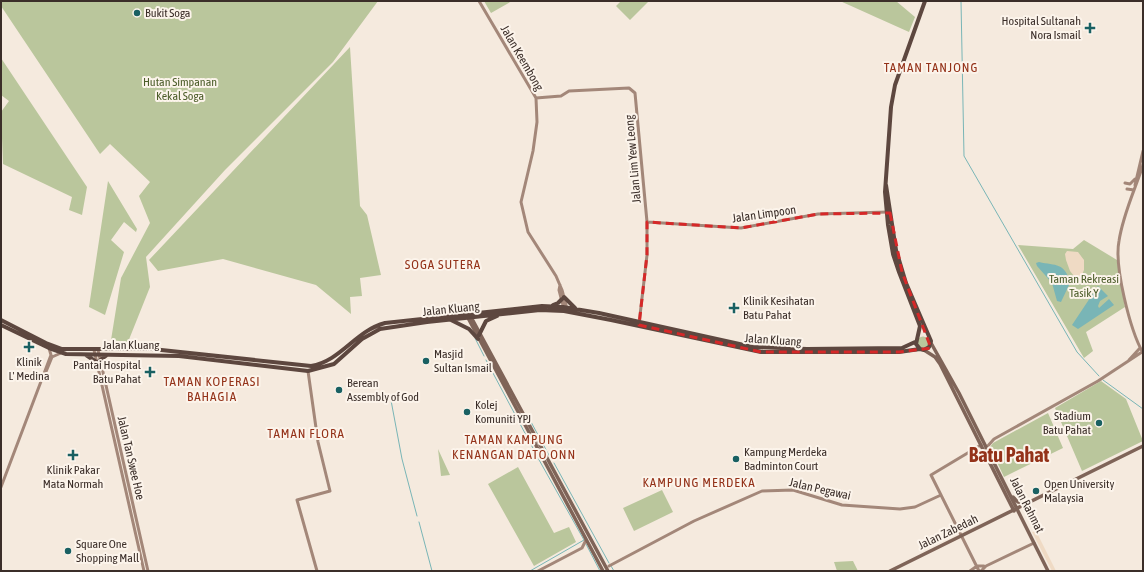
<svg xmlns="http://www.w3.org/2000/svg" width="1144" height="572" font-family="'Asap Condensed',sans-serif">
<style>
.green{fill:#bac69c}
.plaza{fill:#efdac4}
.water{fill:#79b5b6}
.lines{fill:none;stroke-linecap:round;stroke-linejoin:round}
.stream{stroke:#79b5b6;stroke-width:1}
.secondary{stroke:#a38779;stroke-width:3}
.primary{stroke:#7f6458;stroke-width:3.5}
.highway{stroke:#5d473f;stroke-width:4}
.marked{fill:none;stroke:#d62828;stroke-width:3;stroke-dasharray:8 5;stroke-linejoin:round}
.poi-dot{fill:#196062;stroke:#fcf4eb;stroke-width:1.5}
.labels{text-anchor:middle;stroke-width:4;stroke-linejoin:round;paint-order:stroke}
.poi-label{font-size:12px;fill:#3b2e29;stroke:#fcf4eb;text-anchor:start}
.street-label{font-size:12px;fill:#3b2e29;stroke:#fcf4eb}
.park-label{font-size:12px;fill:#4c5d2a;stroke:#fcf4eb}
.neighbourhood-label{font-size:13px;letter-spacing:1px;fill:#943219;stroke:#fcf4eb}
.town-label{font-size:20px;font-weight:bold;fill:#943219;stroke:#fcf4eb}
</style>
<rect width="100%" height="100%" fill="#f5eade"/>
<path class="green" d="M1,1H378L333,62L225,170L146,257L150,287L128,342L111,340L121,278L150,223L139,196L150,182L110,144L100,154L1,6Z
M484,1H512L491,13Z
M621,1H649L630,20L616,6Z
M840,1H896L915,17L909,32Z
M350,47L360,206L367,215L381,275L360,278L362,296L350,297L351,314L316,285L223,259L158,271L149,260Z
M1,58L87,187L82,215L69,210L72,197L3,164L1,112L9,101L1,95Z
M108,181L137,229L136,232L124,222L111,240L124,252L105,315L89,307Z
M1084,240L1117,260L1125,307L1086,332L1093,351L1084,358L1018,245L1073,249Z
M917.5 342a5.5 5.5 0 1 1 11 0a5.5 5.5 0 1 1-11 0Z
M1101,381L1126,399L1143,441L1082,471L1055,408Z
M1048,413L1063,448L1004,477L990,447L993,443Z
M438,449L450,475L441,476Z
M518,467L554,533L569,527L576,542L534,566L488,484Z
M662,490L673,512L634,531L623,508Z
M853,561L858,571H837L834,562Z"/>
<path class="plaza" d="M1067,251L1078,252L1084,260V270L1081,277L1074,276L1070,271L1066,260L1065,254Z
M1036,531L1056,571H1052L1032,532Z"/>
<path class="water" d="M1039,262C1056,266 1065,262 1070,283L1061,302L1057,301L1052,283L1037,266L1036,263Z
M1098,286L1108,296L1100,301L1098,306L1099,308L1109,299L1114,305L1078,329L1072,325Z"/>
<g class="lines">
<path class="stream" d="M961,1L964,156L1077,352L1099,376
M475,338L484,356
M486,360L535,452
M1103,380L1143,409
M390,395L402,459L417,516
M531,422L550,457
M554,463L609,563
M419,522L432,571
M586,544L600,571
M611,566L614,571
M530,571L584,540L538,458"/>
<path class="secondary" d="M479,1L536,98L537,122L533,151L521,202L528,232L556,276L562,290L567,309
M536,98L561,96L569,91L629,88L635,93L647,222V255L639,324
M1143,165C1135,190 1123,214 1119,241C1114,266 1130,330 1143,353
M1125,183L1130,184L1135,179
M1135,185L1143,151
M1127,189L1134,190
M647,222L741,228L818,214L888,212
M560,285L559,290L564,309
M94,350L144,571
M98,350L148,571
M1129,360L1140,348
M308,371L318,442L330,491L297,500L317,571
M43,379L52,357L61,353
M986,448L994,439L1098,381L1142,352
M1,487L51,355L49,348
M609,566L694,521L762,491L793,490L842,505L900,509L915,507L941,495
M538,571L582,548L586,540
M970,571L977,566H984
M979,571L931,475L981,445
M981,571L986,566L1034,543"/>
<path class="primary" d="M467,316L603,571
M471,317L608,571
M931,343L959,393L1048,571
M924,350L935,357L940,364L1014,511
M1013,497L1018,502L1026,503
M890,571L1143,446"/>
<path class="highway" d="M886,185L896,250L906,283L931,341L929,347L924,350L920,349L916,344L920,326L899,272L893,254L888,225L885,192L891,107L895,85L925,1
M564,297L575,308
M553,305L558,303L562,299
M1,320L46,343L62,349H152L311,366C341,361 355,331 385,323L542,306L563,307L599,313L753,347L807,349L902,348L915,342
M451,320L469,329L478,339
M1,325L49,348L66,354L179,356L308,371L334,364L362,339L380,329L427,322L540,310L564,311L611,320L761,352H899L920,349
M479,335L486,321L497,316
M86,355L95,361
M99,361L107,355"/>
</g>
<path class="marked" d="M890,213L902,272L931,348L899,352H761L639,325L647,255V222L741,228L818,214Z"/>
<g class="poi-dot">
<circle cx="137" cy="13" r="4"/>
<path d="M1088 22h4v4h4v4h-4v4h-4v-4h-4v-4h4z"/>
<path d="M732 302h4v4h4v4h-4v4h-4v-4h-4v-4h4z"/>
<path d="M27 341h4v4h4v4h-4v4h-4v-4h-4v-4h4z"/>
<circle cx="426" cy="361" r="4"/>
<path d="M148 366h4v4h4v4h-4v4h-4v-4h-4v-4h4z"/>
<circle cx="339" cy="390" r="4"/>
<circle cx="467" cy="412" r="4"/>
<circle cx="1099" cy="423" r="4"/>
<path d="M71 449h4v4h4v4h-4v4h-4v-4h-4v-4h4z"/>
<circle cx="736" cy="459" r="4"/>
<circle cx="1036" cy="491" r="4"/>
<circle cx="68" cy="551" r="4"/>
</g>
<g class="labels">
<g class="poi-label">
<text x="145" y="17">Bukit Soga</text>
<text x="1081" y="25" text-anchor="end">Hospital Sultanah<tspan x="1081" dy="14">Nora Ismail</tspan></text>
<text x="743" y="305">Klinik Kesihatan<tspan x="743" dy="14">Batu Pahat</tspan></text>
<text x="434" y="358">Masjid<tspan x="434" dy="14">Sultan Ismail</tspan></text>
<text x="29" y="366" text-anchor="middle">Klinik<tspan x="29" dy="14">L' Medina</tspan></text>
<text x="141" y="369" text-anchor="end">Pantai Hospital<tspan x="141" dy="14">Batu Pahat</tspan></text>
<text x="347" y="387">Berean<tspan x="347" dy="14">Assembly of God</tspan></text>
<text x="475" y="409">Kolej<tspan x="475" dy="14">Komuniti YPJ</tspan></text>
<text x="1091" y="420" text-anchor="end">Stadium<tspan x="1091" dy="14">Batu Pahat</tspan></text>
<text x="744" y="456">Kampung Merdeka<tspan x="744" dy="14">Badminton Court</tspan></text>
<text x="73" y="474" text-anchor="middle">Klinik Pakar<tspan x="73" dy="14">Mata Normah</tspan></text>
<text x="1044" y="488">Open University<tspan x="1044" dy="14">Malaysia</tspan></text>
<text x="76" y="548">Square One<tspan x="76" dy="14">Shopping Mall</tspan></text>
</g>
<g class="street-label">
<text transform="translate(522 58) rotate(60)" y="4">Jalan Keembong</text>
<text transform="translate(633 159) rotate(-95)" y="4">Jalan Lim Yew Leong</text>
<text transform="translate(764 214) rotate(-8)" y="4">Jalan Limpoon</text>
<text transform="translate(451 309) rotate(-6)" y="4">Jalan Kluang</text>
<text transform="translate(773 340) rotate(4)" y="4">Jalan Kluang</text>
<text x="131" y="349">Jalan Kluang</text>
<text transform="translate(131 458) rotate(77)" y="4">Jalan Tan Swee Hoe</text>
<text transform="translate(820 489) rotate(13)" y="4">Jalan Pegawai</text>
<text transform="translate(1027 505) rotate(63)" y="4">Jalan Rahmat</text>
<text transform="translate(948 532) rotate(-26)" y="4">Jalan Zabedah</text>
</g>
<g class="park-label">
<text x="180" y="86">Hutan Simpanan<tspan x="180" dy="14">Kekal Soga</tspan></text>
<text x="1084" y="283">Taman Rekreasi<tspan x="1084" dy="14">Tasik Y</tspan></text>
</g>
<g class="neighbourhood-label">
<text x="931" y="72">TAMAN TANJONG</text>
<text x="443" y="269">SOGA SUTERA</text>
<text x="212" y="386">TAMAN KOPERASI<tspan x="212" dy="15">BAHAGIA</tspan></text>
<text x="306" y="438">TAMAN FLORA</text>
<text x="514" y="444">TAMAN KAMPUNG<tspan x="514" dy="15">KENANGAN DATO ONN</tspan></text>
<text x="699" y="487">KAMPUNG MERDEKA</text>
</g>
<g class="town-label">
<text x="1009" y="462">Batu Pahat</text>
</g>
</g>
<rect width="1144" height="572" fill="none" stroke="#3b2e29" stroke-width="4"/>
</svg>
